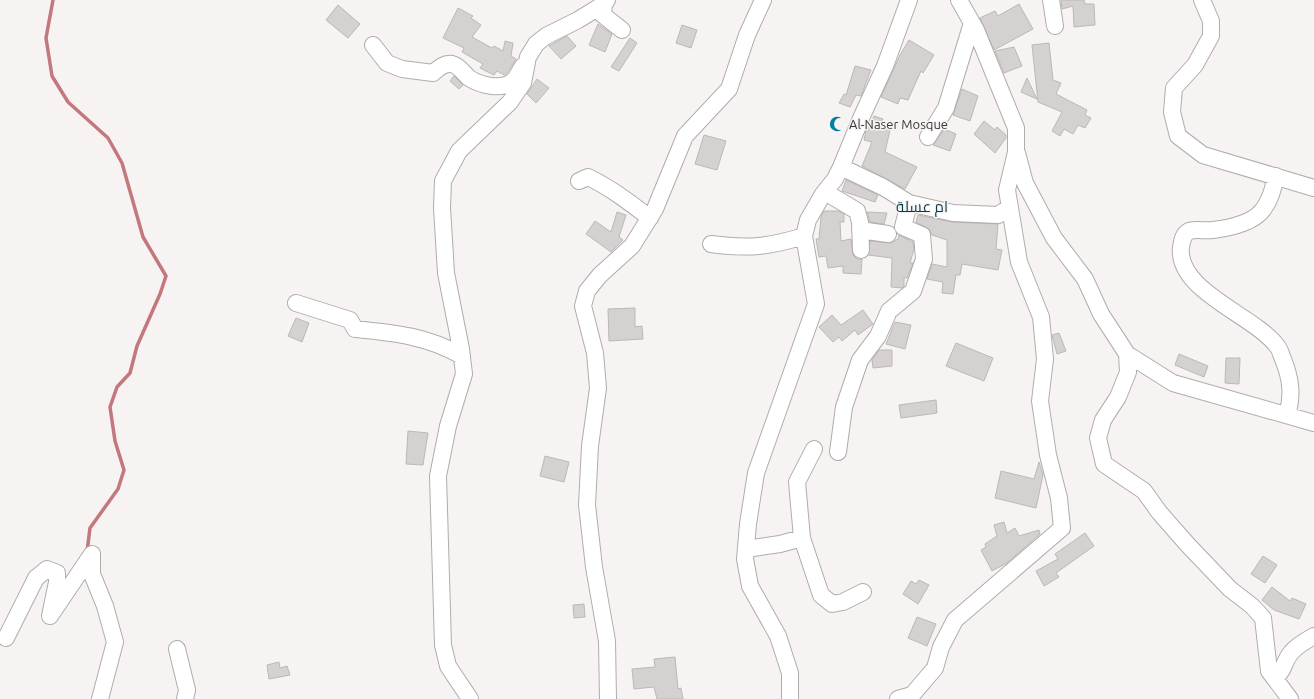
<svg xmlns="http://www.w3.org/2000/svg" width="1314" height="699" font-family="Ubuntu,Cairo,sans-serif">
<style>
.lines{fill:none;stroke-linecap:round;stroke-linejoin:round}
.stream{stroke:#c2787d;stroke-width:3.5}
.building{fill:#d5d1d1;stroke:#bdb8b8}
.minor-casing{stroke:#b0acac;stroke-width:18}
.minor{stroke:#fff;stroke-width:16}
.labels{text-anchor:middle;stroke-width:3;stroke-linejoin:round;paint-order:stroke}
.poi-label{font-size:13px;fill:#3a3838;stroke:#f8f3f3;text-anchor:start}
.quarter-label{font-size:15px;fill:#043a4c;stroke:#f8f3f3}
</style>
<rect width="100%" height="100%" fill="#f8f3f3"/>
<g class="lines">
<path class="stream" d="M53,0L46,38L52,76L68,102L108,138L122,163L143,237L166,276L160,294L137,346L130,373L117,387L110,407L115,441L124,470L118,489L90,528L87,552"/>
</g>
<path class="building" d="M1061,0H1084L1085,4H1094L1095,25L1074,27L1073,6L1062,9Z
M1019,4L1033,29L994,50L980,18L995,11L998,16Z
M338,5L360,24L348,38L326,20Z
M458,8L473,16L471,18L481,25L472,37L492,48L494,46L503,51L505,41L513,43L511,56L516,59L507,73L504,75L497,71L494,75L480,68L483,64L462,52L464,48L443,38Z
M598,24L612,34L605,52L589,45Z
M682,25L697,30L691,48L676,43Z
M567,36L576,46L561,59L549,46Z
M630,38L637,43L619,71L611,67Z
M909,40L934,55L923,73L921,71L908,100L900,98L898,104L881,97L900,55Z
M1049,43L1053,80L1061,83L1056,94L1087,110L1085,115L1091,118L1085,128L1078,125L1073,134L1064,129L1060,136L1052,131L1062,112L1038,102L1032,45Z
M1014,47L1022,66L1004,73L995,51Z
M855,66L871,70L861,96L856,95L850,107L839,103L844,94L846,95Z
M454,76L463,85L459,89L450,81Z
M1027,78L1037,99L1021,92Z
M537,79L549,88L536,103L527,94Z
M962,89L978,96L970,121L953,115Z
M874,116L883,119L882,123L891,126L885,152L917,167L905,189L862,166L872,142L864,140L866,131Z
M984,121L995,130L997,127L1006,135V138L995,153L974,134Z
M944,129L956,134L950,151L933,145Z
M704,135L726,141L717,170L695,164Z
M846,180L878,195L875,202L842,191Z
M824,211H839L844,214V222H840L841,241L851,239L853,255L857,259H862L861,274L843,273V266L828,268L826,256L819,257L816,239H819L821,217Z
M617,212L626,215L619,237L623,240L611,252L586,234L595,221L611,232Z
M867,212L887,213L884,224L870,222Z
M918,215L952,222L998,224L996,249L1002,250L998,270L962,264L960,275H956L953,294L942,293L943,282L927,279L932,264L947,267V240L932,235L929,229L916,222Z
M899,235L913,242L914,249L910,263H913L907,278H904V286L902,288L891,287L892,258L868,255L870,241L891,243L898,239Z
M635,308V327L642,326L643,339L609,341L608,309Z
M863,310L873,324L858,335L855,330L842,341L839,337L833,342L819,327L832,315L841,325Z
M296,318L309,323L302,342L288,336Z
M895,322L911,325L905,349L886,344Z
M1059,333L1066,351L1057,354L1052,335Z
M956,343L993,358L984,381L946,366Z
M879,350H892V366L873,368L872,360Z
M1179,354L1208,366L1204,377L1175,365Z
M1226,358H1240L1239,384L1225,383Z
M936,400L937,413L901,418L899,405Z
M408,431L428,433L423,465L406,464Z
M545,456L569,462L564,482L540,476Z
M1039,462L1043,475L1036,508L995,498L1001,471L1034,479Z
M1004,522L1007,533L1015,528L1019,536L1039,530L1040,534L1007,563L992,571L981,550L986,547L985,544L997,536L994,525Z
M1085,533L1094,546L1056,573L1059,577L1044,586L1036,571L1058,559L1055,554Z
M1263,556L1277,565L1265,583L1251,574Z
M919,580L929,585L918,604L903,594L911,581L916,584Z
M1272,587L1290,601L1292,598L1306,604L1299,619L1274,610L1262,600Z
M584,604L585,617L574,618L573,605Z
M917,617L936,624L927,646L908,638Z
M675,657L678,689L681,688L683,699H657L654,687L634,689L632,669L655,667L654,659Z
M279,662L280,668L287,666L290,675L269,679L267,665Z"/>
<g class="lines">
<g class="minor-casing">
<path id="minor" d="M1051,0L1055,26
M1202,0L1211,21V36L1195,65L1174,88L1172,112L1178,136L1203,155L1314,188
M604,4L603,15L622,30
M373,45L387,63L402,69L433,73C439,68 444,63 452,64C460,66 463,73 469,78C480,85 502,91 513,81C517,78 520,70 523,66
M928,137L946,108L972,23
M1017,153L1025,183L1054,238L1085,279L1101,314L1127,354L1128,372L1118,397L1103,420L1098,438L1104,464L1144,491L1159,512L1187,544L1230,589L1252,606L1263,618L1269,671L1290,699
M841,167L883,187L909,203L953,213L998,215L1010,207
M1276,176C1273,189 1270,202 1261,212C1250,224 1229,228 1213,230C1206,231 1196,229 1189,231C1183,234 1182,241 1181,247C1176,291 1254,315 1277,346C1280,349 1281,355 1283,359C1291,379 1293,395 1287,415
M579,181L588,177C611,188 630,203 650,218
M825,192L857,211L860,222L861,250
M860,230L888,234
M711,244C748,249 769,247 804,236
M296,303L350,320L355,329C395,333 427,336 462,356
M1127,354L1173,383L1314,423
M814,449L797,482L802,538L821,595L832,604L843,602L863,592
M838,452L844,407L860,360L878,336L889,311L913,291L924,259L922,235L903,227L909,203
M746,549L780,544L802,538
M6,638L36,578L47,569L57,573V582L50,616L92,554V574L105,606L115,642L100,699
M177,649L187,690L185,699
M1275,678C1284,670 1282,668 1287,659C1291,649 1305,641 1314,636
M470,699L448,666L443,645L438,476L448,426L464,374L461,349L446,273L442,208L443,181L459,151L510,102L523,83L528,57L536,44L546,36L578,20L604,4L607,0
M608,699L607,641L594,567L587,505L590,446L598,388L595,353L583,306L587,291L600,275L632,246L655,209L685,136L729,89L747,35L763,0
M790,699V673L778,636L750,586L745,559L748,524L756,473L816,304L804,236L808,220L823,194L835,179L841,167L862,116L885,66L909,0
M898,699L912,695L935,668L941,647L955,620L1062,528L1059,498L1048,455L1040,401L1045,359L1041,317L1019,262L1007,190L1016,152V128L976,30L959,0"/>
</g>
<use href="#minor" class="minor"/>
</g>
<defs>
<g id="mosque-bare" transform="scale(1.2)"><path d="M3.5-4.9A6 6 0 1 0 3.5 4.9A5 5 0 1 1 3.5-4.9Z" fill="#0080a4" stroke="#f8f3f3" stroke-width="2.5" paint-order="stroke"/></g>
</defs>
<g fill-rule="evenodd">
<use href="#mosque-bare" x="837" y="124"/>
</g>
<g class="labels">
<g class="poi-label">
<text x="849" y="129">Al-Naser Mosque</text>
</g>
<g class="quarter-label">
<text x="922" y="212">ام عسلة</text>
</g>
</g>
</svg>
